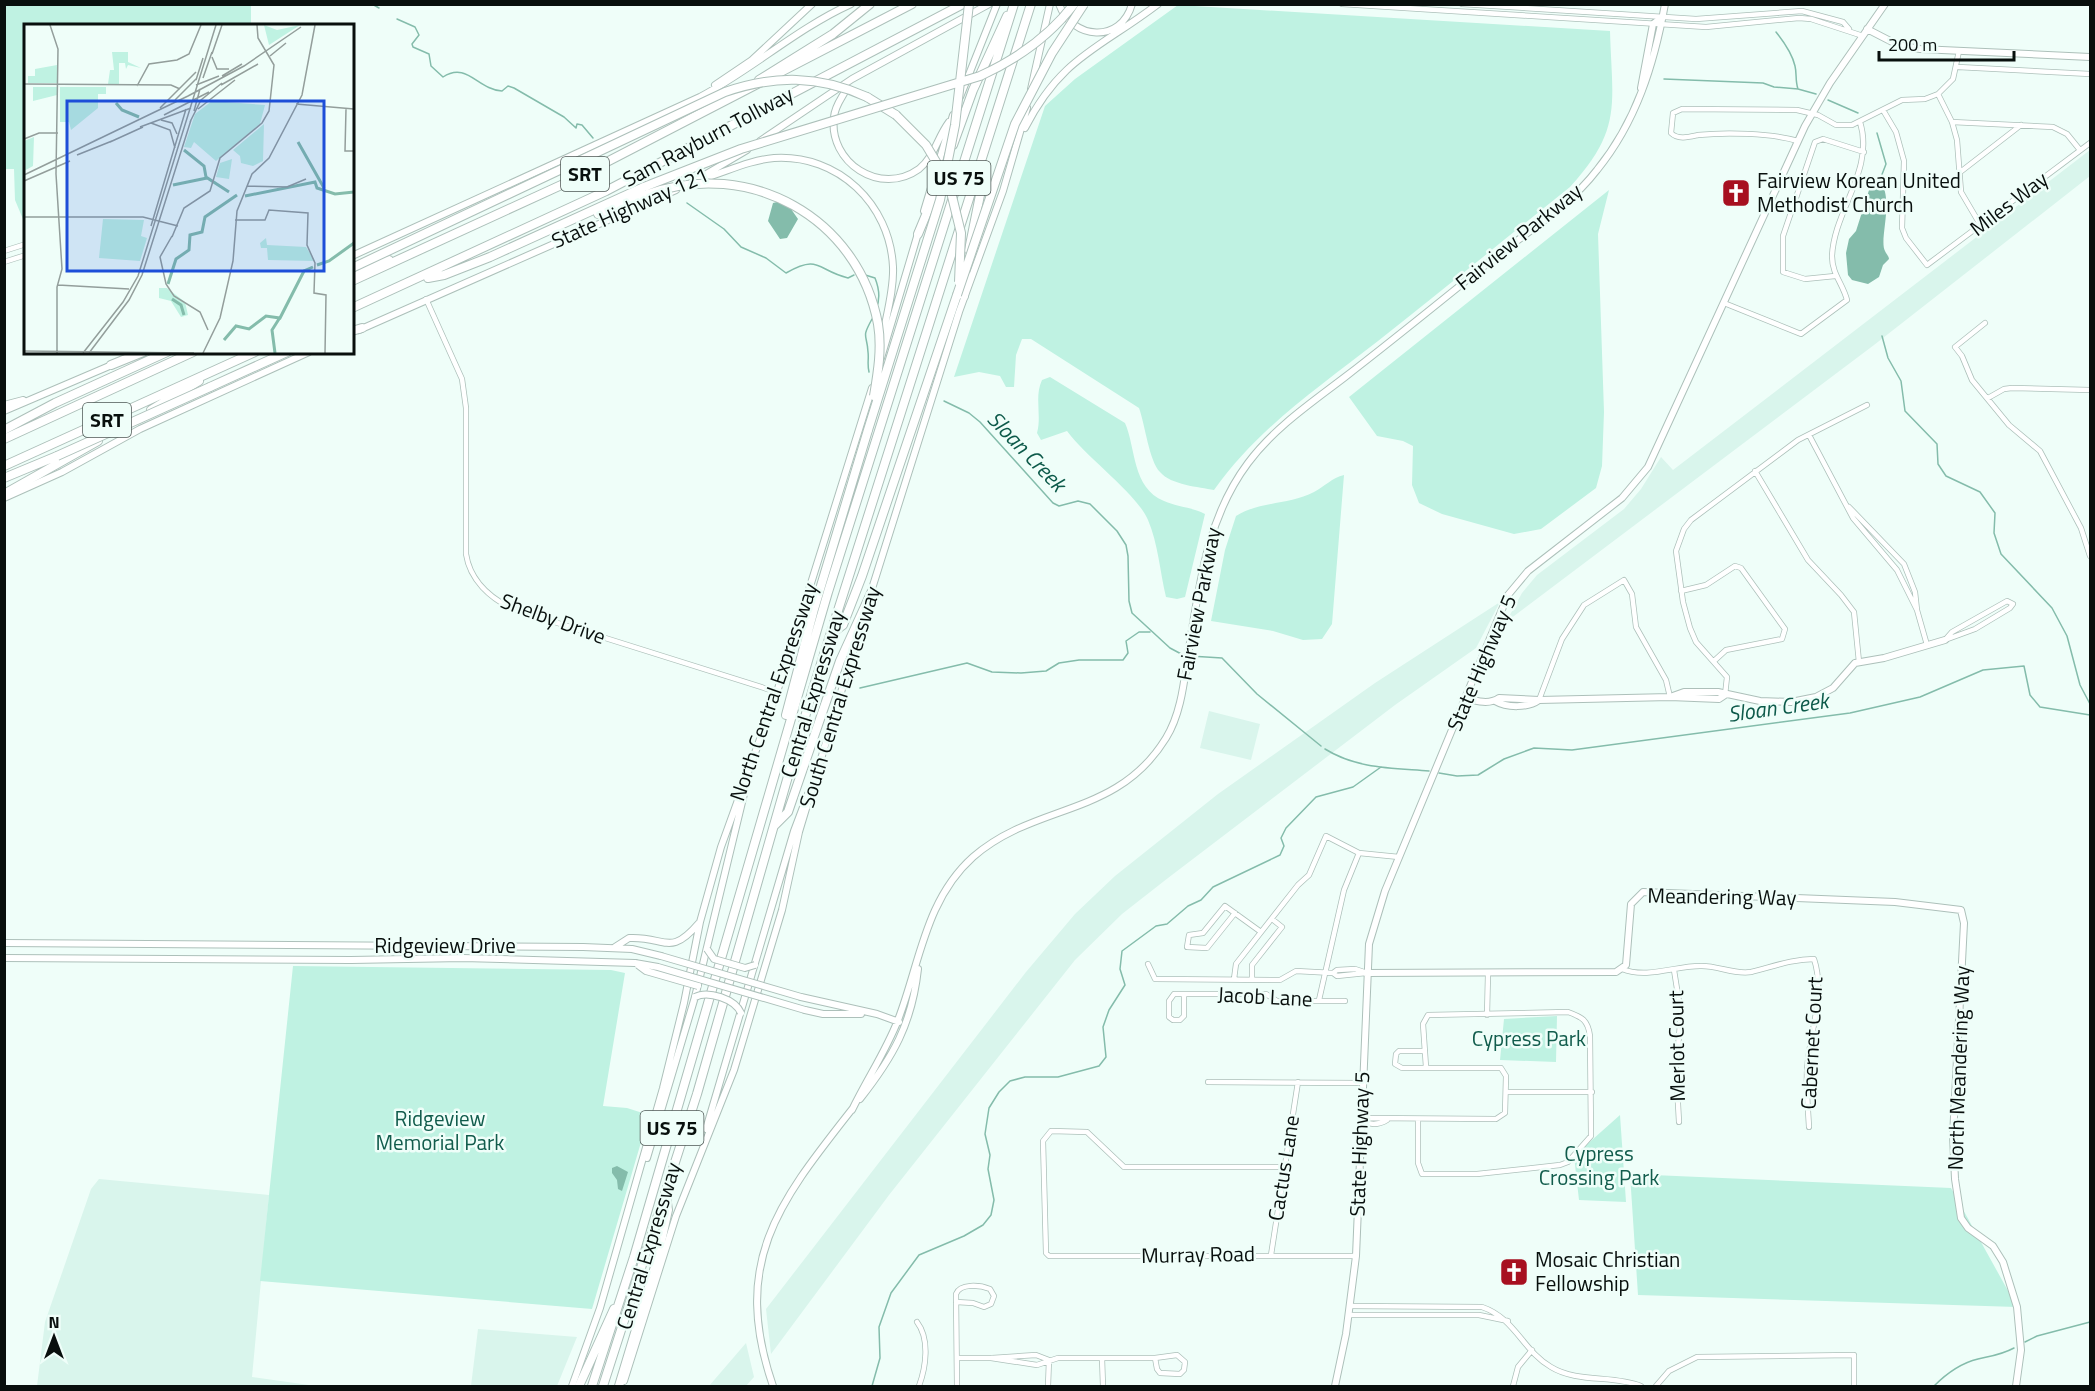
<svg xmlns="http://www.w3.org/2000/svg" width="2095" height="1391" font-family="'Titillium Web',sans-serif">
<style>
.built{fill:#d9f5ec}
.green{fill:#bff2e2}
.water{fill:#84bcab}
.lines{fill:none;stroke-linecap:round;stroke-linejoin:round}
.stream{stroke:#84bcab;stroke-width:1.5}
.street-casing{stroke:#adc0ba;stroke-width:6}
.secondary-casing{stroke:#adc0ba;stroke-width:8}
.highway-casing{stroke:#adc0ba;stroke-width:10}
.street{stroke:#fff;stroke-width:4.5}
.secondary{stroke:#fff;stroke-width:6}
.highway{stroke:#fff;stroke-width:8}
.secondary-bridge-casing{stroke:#adc0ba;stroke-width:8;stroke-linecap:butt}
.highway-bridge-casing{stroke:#adc0ba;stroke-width:10;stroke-linecap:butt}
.secondary-bridge{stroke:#fff;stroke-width:6}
.highway-bridge{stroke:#fff;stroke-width:8}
.labels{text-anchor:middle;stroke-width:5;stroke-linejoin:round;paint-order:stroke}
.shield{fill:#effef9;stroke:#4d5754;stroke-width:1.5}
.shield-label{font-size:20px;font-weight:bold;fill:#080f0d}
.street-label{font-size:21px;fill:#080f0d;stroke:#effef9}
.poi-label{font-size:21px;fill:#080f0d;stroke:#effef9;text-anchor:start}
.park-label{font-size:21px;fill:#115c4c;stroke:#effef9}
.water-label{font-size:22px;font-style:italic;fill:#0d5a4a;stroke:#effef9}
.inset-river{fill:none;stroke:#84bcab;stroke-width:3}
.inset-road{fill:none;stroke:#939e9b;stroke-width:1.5}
.view{fill:#1d4ed8;fill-opacity:0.15;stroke:#1d4ed8;stroke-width:3}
.inset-edge{fill:none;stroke:#080f0d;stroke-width:3}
</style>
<rect width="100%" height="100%" fill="#effef9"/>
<path class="built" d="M2090,150V176L1874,345L1506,622L1522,593L1537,575L1624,509L1641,489L1661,457L1673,470Z
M1500,602L1476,648L1395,705L1168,878L1122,914L1075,960L889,1195L771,1354L766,1309L1026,972L1075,914L1115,876L1218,794L1375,683Z
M1209,711L1260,724L1251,760L1200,748Z
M99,1179L269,1195L252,1377L316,1386H37L45,1322L91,1189Z
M478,1329L577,1337L557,1386H471Z
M746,1343L754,1377L746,1386H709Z"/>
<path class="green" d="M4,5H251V25L26,26L25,224L15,200L14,169H5Z
M1178,5L1610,31C1612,104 1623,129 1570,187C1506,238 1443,290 1378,341C1318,388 1259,427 1214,490C1199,487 1171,485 1160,472C1149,461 1145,424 1139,408L1031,339H1022L1016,355L1014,387H1006L1000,376L979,372L954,377L1045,106L1075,79Z
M1609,190L1598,234L1604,412L1602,466L1596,488L1541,529L1514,534L1442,514L1419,503L1412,485L1413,446L1403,441L1377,436L1349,397Z
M1050,377L1125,423C1136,448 1132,488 1164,501C1177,507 1192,507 1205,514L1185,597L1177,599L1166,597C1160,572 1158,543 1148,520C1138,495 1087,458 1067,431L1041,440L1037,433C1042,415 1034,397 1042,380Z
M1344,475L1332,624L1322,639L1303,640L1273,631L1211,621L1225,550L1236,516C1260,501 1289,505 1314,492C1325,486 1332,478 1344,475Z
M293,966L611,970L625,973L603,1106L627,1108L649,1115L592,1309L260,1281Z
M1557,1016L1556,1062L1500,1060L1504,1019Z
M1620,1115L1626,1202L1579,1200L1574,1156Z
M1630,1174L1951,1188L2017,1307L1638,1295Z"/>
<path class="water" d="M1882,184C1893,204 1879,240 1885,251C1886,254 1889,256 1889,259L1883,265L1879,277L1868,284L1852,280L1848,275L1846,253L1849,239L1856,231L1870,187Z
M777,202L791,209L798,219L787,238L780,239L768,221L773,203Z
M617,1166L628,1172L622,1191L618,1189L617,1180L612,1173V1168Z"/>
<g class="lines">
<path class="stream" d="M372,4L379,8
M1760,4V5
M397,19L415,27L419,35L412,44L413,47L429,54L431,66L443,77C467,61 478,90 502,91L508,86L514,88L564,117L576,128L577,124L582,125L593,138
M1776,32C1784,42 1792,53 1795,66C1797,74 1795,80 1798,89L1816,94
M1664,79L1763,83L1774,87L1798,89
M1828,100L1858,113
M1877,133L1886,164L1881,177L1882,184
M687,203L724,229L741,247L766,258L786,273C820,254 816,270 848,278L854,275
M862,274L875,278C879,288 881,298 876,309
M1882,336L1888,358L1901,381L1905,411L1937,444L1938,464L1946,476L1980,492L1995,513L1994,533L2001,554L2052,608L2067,636L2080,685L2090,704
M869,372C867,364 869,359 868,352C867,333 861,339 872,319
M944,401L969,413L980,422L1053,503L1059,506L1078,501L1090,504L1117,531L1126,545L1128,556L1129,601L1132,613L1170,648L1185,656
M1190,656L1222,658L1257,694L1321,746
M860,688L967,663L992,672L1021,673L1046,671L1059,663L1079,660H1123L1128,653L1126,641L1139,632H1150
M1325,749C1357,769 1393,768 1429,771
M1439,773L1457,776L1478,775L1504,759L1534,748L1572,750L1850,713L1920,697L1983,670L2024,666L2030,695L2040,707L2090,715
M2025,1342L2037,1336L2090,1322
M872,1386L880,1358L879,1327L891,1293L919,1255L964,1236L983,1225L991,1215L994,1200L988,1169L990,1155L985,1134L989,1108L999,1092L1010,1081L1025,1077H1058L1099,1066L1106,1057L1103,1027L1109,1010L1125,985L1120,969L1122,951L1156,926L1167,924L1188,906L1201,900L1213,887L1280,855L1284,846L1281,838L1286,828L1316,797L1353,787L1381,767
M1934,1386C1946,1374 1961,1363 1978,1359C1991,1356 2001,1355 2014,1348"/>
<g class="street-casing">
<path id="street" d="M1342,4L1706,27L1799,18L1811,19L1863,36
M1462,4L1696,19L1802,11L1843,22L1849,29
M1958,67L2090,74
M1938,94L1952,122L1957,140L1961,192L1981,226
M1883,110L1896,132L1904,161L1902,228L1906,238L1927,265L2090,143
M1952,122L2053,127L2067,134L2080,150
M1798,141C1771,133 1726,132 1698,135C1689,137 1678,140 1671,133L1673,113L1682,109L1797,110L1818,115L1836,125H1852L1902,100L1925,99L1938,94L1953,79L1959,51
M1959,173L2021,125
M4,251L26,244
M4,262L26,255
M1835,276L1805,279L1783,272V236L1815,142L1823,139L1864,152
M426,299L462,379L466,408V554C470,580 490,598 513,609L777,692
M1724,303L1801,334L1847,300C1843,284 1832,274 1832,256C1834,210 1875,170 1860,122
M1985,323L1955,347L1962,356L1972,380L2009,425L2040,451L2081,528L2090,556
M1988,398L2004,389L2012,388L2090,390
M1809,435L1853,518L1897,570L1917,610L1915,592L1904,564L1849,507
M1755,471L1808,560L1841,595L1854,612L1859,662
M1681,591L1706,585L1735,566L1741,568L1785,629L1782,639L1726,650L1714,661
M2007,601L2013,604L2010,608L1975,629L1945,640L1952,632Z
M1917,610L1927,645
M1725,695L1727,677L1696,642L1690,628L1683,602L1676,551L1684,529L1691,520L1798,440L1867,405
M1539,700L1562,639L1584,605L1624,580L1632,594L1636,627L1666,680L1670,697
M1235,913L1207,948L1187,947L1189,935L1203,933L1225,906L1261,932
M1148,964L1155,979L1280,980L1296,971L1333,973L1337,976L1366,973
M1622,969C1647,979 1675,966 1700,966C1717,965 1734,975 1751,972C1772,967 1792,959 1814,959C1826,995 1809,1034 1807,1070C1806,1089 1808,1108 1809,1127
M1674,970L1681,1014L1676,1068L1679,1122
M1333,973L1337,970L1355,969L1364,972
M1234,979L1236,964L1298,885L1309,875L1326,836L1359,853L1399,857
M1252,980V965L1282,927L1272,919
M1184,994V1016L1180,1020H1173L1169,1017V1001L1174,994H1266L1277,1001H1345
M1319,1000L1344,890L1359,853
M1487,1015L1488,974
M1208,1082L1362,1083
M1506,1092H1592
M1361,1120L1367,1118L1496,1119L1505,1113L1506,1076L1501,1068H1402L1395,1064L1396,1054L1399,1051H1425
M1418,1120V1163L1422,1174H1477L1560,1165L1568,1162L1591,1136L1590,1036C1588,1020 1582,1017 1568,1012L1428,1015L1423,1024L1426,1067
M1361,1121C1370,1125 1379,1125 1387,1120
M1284,1167H1124L1087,1132L1051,1131L1043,1141L1046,1253L1049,1256H1356
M1271,1255L1298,1082
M956,1302L973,1303L984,1307L991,1304L994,1296L990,1289C980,1285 960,1283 956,1294L957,1386
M1350,1306L1482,1307C1515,1318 1523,1351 1551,1367C1577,1383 1613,1375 1641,1386
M1349,1315H1479L1508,1321
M917,1322C930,1339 926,1367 919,1386
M957,1358H991L1037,1365L1058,1358H1155L1177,1355L1185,1362L1184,1370L1180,1374L1160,1373L1157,1369L1155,1358
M992,1358L1036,1355L1049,1360
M1102,1358L1103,1386
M1048,1386L1049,1360
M1513,1386L1518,1367L1532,1350
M1656,1386L1669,1371L1697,1357L1854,1355V1386"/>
</g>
<g class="secondary-casing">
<path id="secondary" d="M1059,4C1072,40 1121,44 1132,4
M1867,29L1898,45L1920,49L2090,57
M715,85L752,60L812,4
M847,88C842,98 835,105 834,117C828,162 880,197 919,169C935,156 937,138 949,122
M1641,88L1653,24L1662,17
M1031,89L1050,4
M960,97L997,4
M1025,128C1061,57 1099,49 1158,4
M760,141L852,79L989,4
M708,177C730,170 751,160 774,158C838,154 890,204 893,267C894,291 886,316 882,340
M691,183L747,150
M924,211L953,115
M352,256L700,97C753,69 796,29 851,4
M359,330L676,190
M881,358L919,230
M4,405L23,400
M4,411L114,364
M4,498L62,472L140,429L309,352
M870,595L959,312L1003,191L1027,108
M1670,697L1684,692H1718L1760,701L1791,702L1816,697L1833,688L1855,663L1884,658L1945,640
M1465,698C1476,701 1489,705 1499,698L1539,700L1670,697L1719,699L1725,695
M1495,701C1507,708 1528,708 1539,700
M4,943L583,947L632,949L661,956
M615,947L629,938C666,936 669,958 699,923
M4,958L351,960L463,958L635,963
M1366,973L1616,972L1626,965L1631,904L1643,892L1895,902L1961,910L1964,923L1953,1136L1955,1179L1961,1218L1968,1228L1993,1246L2003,1262L2017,1307L2021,1350L2016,1386
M801,997L877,1014L899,1022
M805,1010L823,1014H861
M860,1099C893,1057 912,1024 918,969
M852,1110C867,1079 886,1051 898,1020C920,963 925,900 973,857C1036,802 1117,818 1166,738C1181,714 1184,682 1188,655C1199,587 1206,519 1248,463C1274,428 1311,403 1345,377C1397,337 1447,296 1498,255C1532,229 1571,204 1597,170C1636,122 1654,65 1665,4
M706,1129L794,831L808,794
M647,1158L695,997L744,794
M624,1381L676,1216L734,1070L782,910L799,832L864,616
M572,1386L600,1308L663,1088L684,1003L700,922L721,847L777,692L872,388
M773,1386C730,1261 780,1201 853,1108
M1335,1386L1346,1334L1356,1256L1369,944L1385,891L1508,595L1528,571L1622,498L1648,467L1805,126L1830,83L1885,4"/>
</g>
<g class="highway-casing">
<path id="highway" d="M759,80L833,34L870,4
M867,97L896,115
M953,145L973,90L1007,16
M598,214L648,194
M918,234L943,174
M969,250L983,180L979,169
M352,272L389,260
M428,278L444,275L490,257L644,187
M352,281L570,181L912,4
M964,296L966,275
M352,308L606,191L963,4
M352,331L362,328
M111,365L143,352
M210,387L287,352
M151,410L199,381
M4,430L55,403L167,352
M4,439L193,352
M4,466L255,352
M4,478L57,456
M4,494L98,441
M832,633L843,625L862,576L957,295
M786,715L814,609L868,430
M774,826L788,812L840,661L871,593
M579,1386L614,1309
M592,1386L634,1257L828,592L1014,4
M603,1386L697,1094L813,689L1031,4
M619,1386L657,1260L668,1210L666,1196"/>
</g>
<use href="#street" class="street"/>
<use href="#secondary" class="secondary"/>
<use href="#highway" class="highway"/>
<g class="secondary-bridge-casing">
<path id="secondary-bridge" d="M707,949L714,959L745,968L755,965
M661,956L801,997
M635,963L658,967L805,1010
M638,965L646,971L698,986
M695,997C708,990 735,999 741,1013"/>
</g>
<g class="highway-bridge-casing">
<path id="highway-bridge" d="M896,115L926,145L944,175
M644,187L741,149L980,76C1017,59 1049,37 1074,4
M950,188L961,233L959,282
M648,194C749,158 858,217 878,324C882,348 878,372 874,396
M352,268L725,92C774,75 819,75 867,97
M957,295L1015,124L1052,53L1084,4
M868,430L940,200L955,125L969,4
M57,456L210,387"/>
</g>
<use href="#secondary-bridge" class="secondary-bridge"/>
<use href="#highway-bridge" class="highway-bridge"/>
</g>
<defs>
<g id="church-square" transform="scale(1.5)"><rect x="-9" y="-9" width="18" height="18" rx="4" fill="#a71020" stroke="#effef9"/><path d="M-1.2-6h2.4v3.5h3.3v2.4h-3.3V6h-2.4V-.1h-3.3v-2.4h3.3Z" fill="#fff"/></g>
</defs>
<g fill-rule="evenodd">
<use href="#church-square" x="1736" y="193"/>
<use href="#church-square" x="1514" y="1272"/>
</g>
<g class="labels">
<g class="shield">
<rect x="561" y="157" width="48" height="34" rx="4.5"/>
<rect x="927.5" y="161" width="63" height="34" rx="4.5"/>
<rect x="83" y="403" width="48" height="34" rx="4.5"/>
<rect x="640.5" y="1111" width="63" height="34" rx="4.5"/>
</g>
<g class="shield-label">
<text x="585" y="181">SRT</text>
<text x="959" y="185">US 75</text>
<text x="107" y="427">SRT</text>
<text x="672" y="1135">US 75</text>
</g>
<g class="street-label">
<text transform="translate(708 137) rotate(-28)" y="7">Sam Rayburn Tollway</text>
<text transform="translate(2009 204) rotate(-37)" y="7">Miles Way</text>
<text transform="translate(630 208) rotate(-24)" y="7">State Highway 121</text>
<text transform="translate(1519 237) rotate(-39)" y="7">Fairview Parkway</text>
<text transform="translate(1199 604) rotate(-79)" y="7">Fairview Parkway</text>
<text transform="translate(553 619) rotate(20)" y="7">Shelby Drive</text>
<text transform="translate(1482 663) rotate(-67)" y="7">State Highway 5</text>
<text transform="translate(774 692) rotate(-71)" y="7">North Central Expressway</text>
<text transform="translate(813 694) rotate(-73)" y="7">Central Expressway</text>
<text transform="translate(840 697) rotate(-73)" y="7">South Central Expressway</text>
<text transform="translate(1722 897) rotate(1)" y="7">Meandering Way</text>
<text x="445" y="953">Ridgeview Drive</text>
<text transform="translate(1265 997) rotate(3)" y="7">Jacob Lane</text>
<text transform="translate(1812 1043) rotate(-87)" y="7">Cabernet Court</text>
<text transform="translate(1677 1046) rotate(-91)" y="7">Merlot Court</text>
<text transform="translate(1959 1068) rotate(-88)" y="7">North Meandering Way</text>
<text transform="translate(1360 1144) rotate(-88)" y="7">State Highway 5</text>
<text transform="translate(1284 1168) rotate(-81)" y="7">Cactus Lane</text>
<text transform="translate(649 1246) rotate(-73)" y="7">Central Expressway</text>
<text transform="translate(1198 1255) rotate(-1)" y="7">Murray Road</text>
</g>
<g class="poi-label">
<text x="1757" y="188">Fairview Korean United<tspan x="1757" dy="24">Methodist Church</tspan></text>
<text x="1535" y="1267">Mosaic Christian<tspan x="1535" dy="24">Fellowship</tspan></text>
</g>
<g class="park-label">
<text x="1529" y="1046">Cypress Park</text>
<text x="440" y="1126">Ridgeview<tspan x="440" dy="24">Memorial Park</tspan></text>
<text x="1599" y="1161">Cypress<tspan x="1599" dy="24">Crossing Park</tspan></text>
</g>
<g class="water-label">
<text transform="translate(1027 451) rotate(46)" y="8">Sloan Creek</text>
<text transform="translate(1778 707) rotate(-8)" y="8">Sloan Creek</text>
</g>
</g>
<g transform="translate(24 24)">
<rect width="330" height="330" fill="#effef9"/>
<path d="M240,1L253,6L276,1L245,21ZM88,28H104V38L117,44L104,41L102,45L101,39H95V60H84L86,46H90ZM33,41V59H4V52H11V45ZM9,63H33V71L9,77ZM36,63H82V70H74V84L47,106L45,98H36ZM188,77L241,81L236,100L192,137L170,118L167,124L160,123L171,90ZM240,100L239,137L229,142L217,139L216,132L209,126ZM10,113L9,142L0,147V117ZM208,135L205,155L192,153L196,139ZM79,195L120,196L117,212L123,214L116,237L75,234ZM242,214L243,221L282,223L291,237L244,236L243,224H237L236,219ZM135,264H143L161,278L164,291L157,293L147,277L135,274Z" fill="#bff2e2"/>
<path class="inset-river" d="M92,79L98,86L115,93M274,118L300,164M160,126L180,142L182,153L205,168M149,161L183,154M221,172L291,158L293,164L311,170L330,168M293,241L305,237L330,219M144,260L152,235L165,226L166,211L178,208L181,193L213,171M148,275L157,281L160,291M200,316L212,302L225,305L242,292L256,294L280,247L289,243M251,329L248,306L255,295"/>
<path class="inset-road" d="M26,1L34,25L32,150L38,245L33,263V329M188,30L198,1M246,32L262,19M188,33L193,45H205M198,52L218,40M179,54L188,28M172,56L179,34M0,60L147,61L156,65M172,61L195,52M197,61L234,40M113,62L125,40L153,36L165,30L177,1M151,76L173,54M272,80L330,85M136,84L172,48M174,85L211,56M322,85L321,127H330M170,87L176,65M140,91L185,68M137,96L148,99L153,110M166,98L177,76L198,59M127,99L146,106L151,124M116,103L167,84M0,115L15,109H34M86,118L119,103M53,131L88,117M0,151L164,72L220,42L277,3M0,157L46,137M223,162L263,163L282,155M0,193H119L154,202M211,196H241L245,186L284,189L283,221L291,239L290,269L302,271L301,329M127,202L162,85M148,212L136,233L142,260L150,272L176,288L184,306M148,213L160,184L186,167L196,134L238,99L245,87L250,41L234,14L233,1M34,261L105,265M0,327L170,329M59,329L99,278L114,252L192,1M65,329L105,276L118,251L167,96M179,329L196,294L209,237L213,187L228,150L245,134L278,71L291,1"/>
<path class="view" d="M43,77H300V247H43Z"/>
<rect width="330" height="330" class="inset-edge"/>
</g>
<rect width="2095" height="1391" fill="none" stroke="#080f0d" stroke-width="12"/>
<g transform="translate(54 1337)" stroke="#effef9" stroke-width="4.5" paint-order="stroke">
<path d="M0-4.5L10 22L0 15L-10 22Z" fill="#080f0d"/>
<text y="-9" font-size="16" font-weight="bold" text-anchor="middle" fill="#080f0d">N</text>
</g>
<path d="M1879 51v9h135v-9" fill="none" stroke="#080f0d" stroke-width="3"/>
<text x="1888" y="51" font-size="18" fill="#080f0d" stroke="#effef9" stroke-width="4.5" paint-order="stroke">200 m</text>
</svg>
